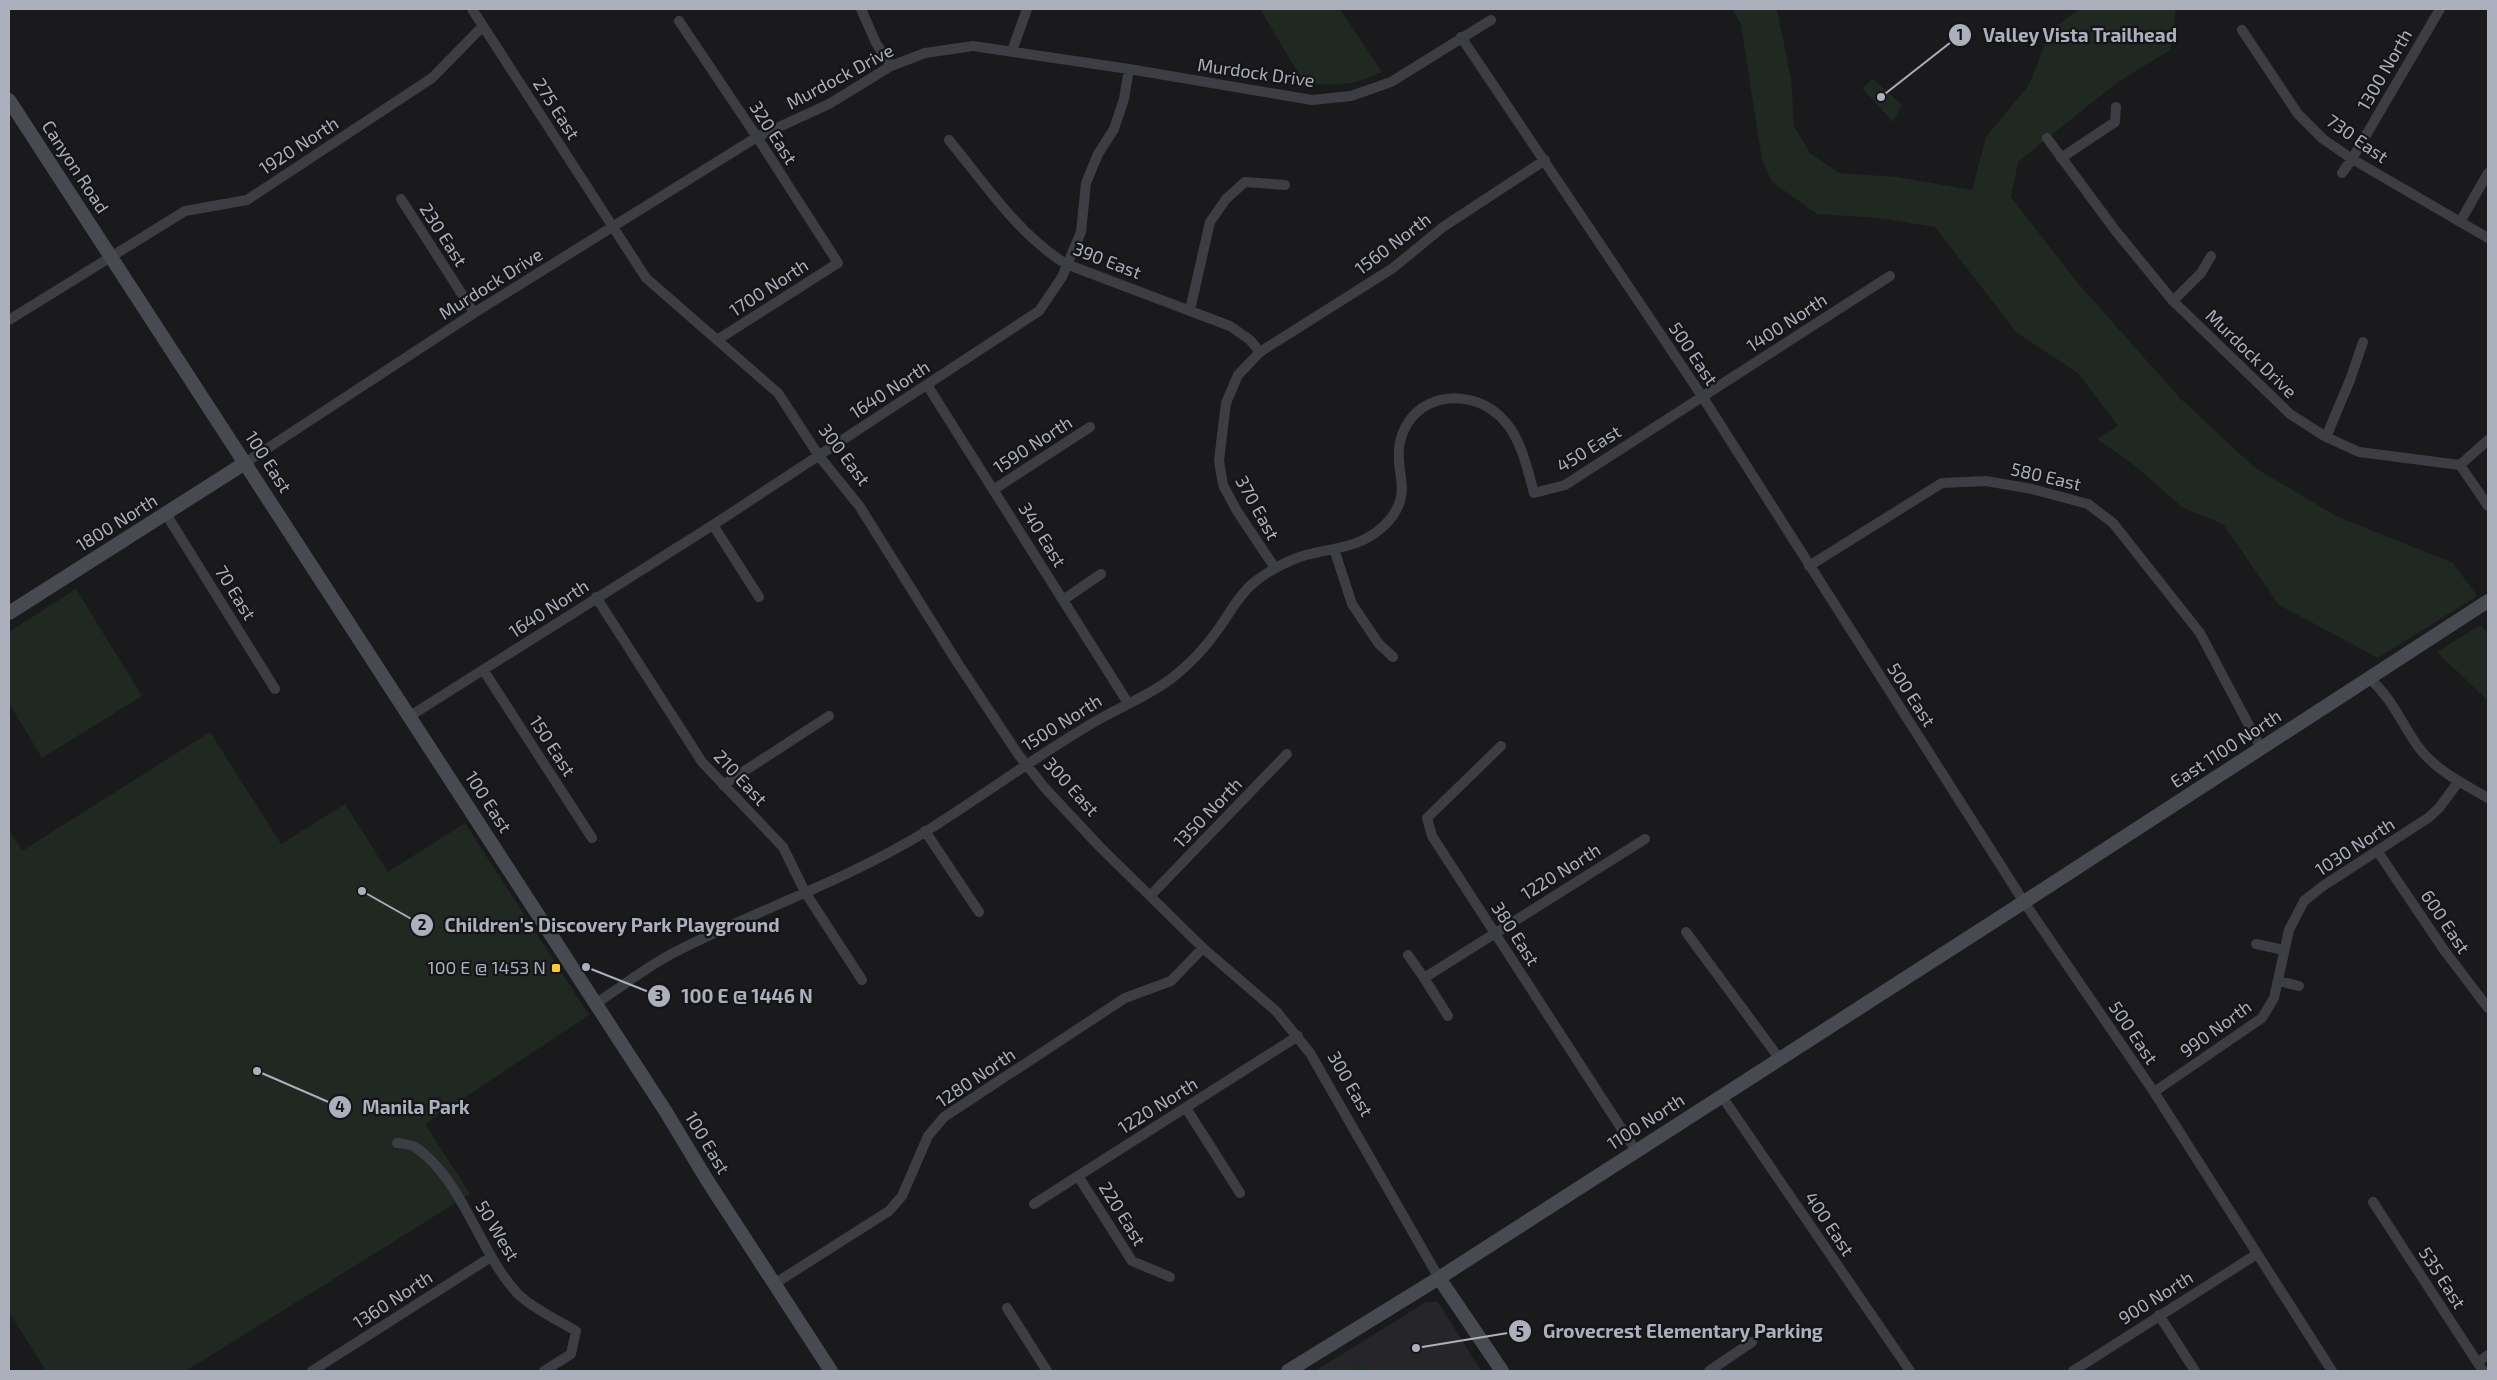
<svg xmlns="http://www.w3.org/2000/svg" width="2497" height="1380" font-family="'Exo 2',sans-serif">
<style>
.built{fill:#26262a}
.green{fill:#1f2821}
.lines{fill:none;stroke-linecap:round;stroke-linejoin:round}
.street{stroke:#3d3d44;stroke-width:10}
.secondary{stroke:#484a52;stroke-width:14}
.poi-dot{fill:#ffc830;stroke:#151518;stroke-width:2}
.labels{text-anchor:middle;stroke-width:4.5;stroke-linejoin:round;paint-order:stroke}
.street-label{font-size:18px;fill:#acb0bd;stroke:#151518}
.poi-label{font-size:18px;fill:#acb0bd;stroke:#151518;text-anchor:end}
.leader{fill:none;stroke:#acb0bd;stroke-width:2}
.callout-dot{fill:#acb0bd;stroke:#151518;stroke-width:2}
.mark-label{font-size:15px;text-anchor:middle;font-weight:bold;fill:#111}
.callout-label{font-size:19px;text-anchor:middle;font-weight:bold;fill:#acb0bd;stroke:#151518;stroke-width:4.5;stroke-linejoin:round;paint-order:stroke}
</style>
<rect width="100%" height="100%" fill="#1a1a1d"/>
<path class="built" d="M1426,1302H1438L1481,1371H1315Z"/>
<path class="green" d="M1260,9H1340L1382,72C1353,86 1335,86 1304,83Z
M1732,9H1777L1791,79L1794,126L1810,153L1839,173L1897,177L1972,190L1986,137L2029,85L2050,31L2079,9H2176L2170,50L2115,84L2018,162L2011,197L2076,281L2180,398L2254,467L2336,516L2453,563L2477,596L2378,658L2279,605L2223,524L2183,508L2134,465L2097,439L2118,426L2078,373L2017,333L1935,227L1879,218L1817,214L1772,182L1762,160L1741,24Z
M1873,79L1902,105L1893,122L1862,88Z
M76,589L142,696L42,758L9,703V632Z
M2480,625L2488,633V701L2437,652Z
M210,732L281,844L345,804L388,872L465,823L589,1015L425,1124L470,1194L186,1371H46L9,1312V830L22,851Z
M1361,1359L1369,1371H1352V1366Z"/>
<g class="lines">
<path class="street" d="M472,9L646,278L778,393L819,456L860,507L957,662L1018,754L1044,787L1100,847L1203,948L1276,1011L1310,1053L1439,1278
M861,9L876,43L891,66
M679,21L757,137L838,263L717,340
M2242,30L2298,114L2323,139L2352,159L2488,238
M1461,37L1702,396L2024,902L2154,1092L2332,1371
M1012,51L1027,9
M2047,138L2115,230L2173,301L2290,414L2326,437L2359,452L2460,465L2488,506
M949,140C985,184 1018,234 1066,264L1230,326L1250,340L1260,352
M2061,158L2115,122L2116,107
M2342,173L2352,159L2440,9
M401,199L474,313
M2460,222L2488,173
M2173,301L2201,273L2211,256
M1190,310L1210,222L1226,199L1245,182L1285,185
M9,320L185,211L247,200L432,78L483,26
M927,385L1128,703
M2326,437L2350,380L2363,342
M245,463L474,313L757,137L829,104L891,66L925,53L973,46L1129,69L1312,100L1351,96L1391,82L1491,20
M2460,465L2488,440
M993,490L1090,427
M166,514L275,689
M713,525L759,597
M1334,549L1352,604L1379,644L1393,657
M1809,566L1942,483L1986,481L2032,489L2088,504L2113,523L2200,633L2261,748
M1275,568L1237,511L1223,485L1219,461L1222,435L1226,403L1238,375L1260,352L1393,268L1443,227L1545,160
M596,597L702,762L783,847L805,892L862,980
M1063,600L1101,574
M484,671L592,838
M2369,678C2394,700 2401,724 2420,749C2438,772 2464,784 2488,798
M410,716L713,525L1039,311L1062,277L1081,232L1086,183L1098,154L1114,129L1124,99L1129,69
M1501,746L1427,818L1432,836L1636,1151
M723,785L829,716
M925,831L979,912
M2378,852L2444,950L2488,1008
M1151,895L1287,754
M1686,932L1779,1058
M2256,944L2284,950
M1408,955L1424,978L1645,839
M1424,978L1448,1016
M2279,981L2299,986
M595,1004C623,986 650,964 679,950C760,909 847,880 925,832C979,798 1031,760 1086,727C1114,709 1146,698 1172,678C1190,664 1206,647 1219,628C1231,611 1240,593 1257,580C1276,566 1296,556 1319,552C1333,549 1348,547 1361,541C1379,533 1397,517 1401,497C1404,484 1399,472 1399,460C1397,437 1408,414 1429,404C1457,391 1489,401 1507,424C1522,442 1528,472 1534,493L1565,485L1890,276
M2154,1092L2262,1018L2274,998L2289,930L2304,901L2323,886L2428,818L2439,808L2459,781
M1721,1095L1910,1371
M1186,1108L1240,1193
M397,1143C403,1144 411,1144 415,1147C463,1179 479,1253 518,1294C532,1308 559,1321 576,1331L571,1354L544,1371
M1078,1176L1132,1261L1170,1277
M2373,1202L2483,1371
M1034,1204L1298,1036
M774,1284L889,1211L902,1196L928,1136L944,1117L1125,998L1171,981L1203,948
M1007,1308L1047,1371
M2159,1315L2195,1371
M2478,1362L2488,1355
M312,1371L491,1257
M1709,1371L1752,1342
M2073,1371L2257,1254"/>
<path class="secondary" d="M9,100L666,1112L707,1180L831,1371
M9,613L245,463
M1439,1278L1502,1371
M1288,1371L1439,1278L2024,902L2488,601"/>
</g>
<rect class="poi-dot" x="551" y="963" width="10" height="10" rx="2.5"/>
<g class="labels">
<g class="street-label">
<text transform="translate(2385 70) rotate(-60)" y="6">1300 North</text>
<text transform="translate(1256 73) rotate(8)" y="6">Murdock Drive</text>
<text transform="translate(840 77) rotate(-28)" y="6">Murdock Drive</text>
<text transform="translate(556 109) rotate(57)" y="6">275 East</text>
<text transform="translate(773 133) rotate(57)" y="6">320 East</text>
<text transform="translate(2357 139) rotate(35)" y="6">730 East</text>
<text transform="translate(299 146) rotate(-33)" y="6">1920 North</text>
<text transform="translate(75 167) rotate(57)" y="6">Canyon Road</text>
<text transform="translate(443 235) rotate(57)" y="6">230 East</text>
<text transform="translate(1393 244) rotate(-37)" y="6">1560 North</text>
<text transform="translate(1107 261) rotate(21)" y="6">390 East</text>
<text transform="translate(491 284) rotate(-32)" y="6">Murdock Drive</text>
<text transform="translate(769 288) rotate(-33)" y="6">1700 North</text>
<text transform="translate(1787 323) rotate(-33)" y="6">1400 North</text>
<text transform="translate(1693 354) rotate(56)" y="6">500 East</text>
<text transform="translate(2251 354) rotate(44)" y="6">Murdock Drive</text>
<text transform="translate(890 390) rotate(-33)" y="6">1640 North</text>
<text transform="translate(1033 445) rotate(-33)" y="6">1590 North</text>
<text transform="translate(1589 449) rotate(-32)" y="6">450 East</text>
<text transform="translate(844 455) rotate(53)" y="6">300 East</text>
<text transform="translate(268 462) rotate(57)" y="6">100 East</text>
<text transform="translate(2046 477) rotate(13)" y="6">580 East</text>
<text transform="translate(1257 508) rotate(61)" y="6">370 East</text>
<text transform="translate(117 523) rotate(-32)" y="6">1800 North</text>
<text transform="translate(1042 535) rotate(58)" y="6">340 East</text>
<text transform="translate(235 593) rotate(58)" y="6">70 East</text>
<text transform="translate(549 609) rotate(-33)" y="6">1640 North</text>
<text transform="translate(1911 695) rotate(57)" y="6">500 East</text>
<text transform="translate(1062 723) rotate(-32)" y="6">1500 North</text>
<text transform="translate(552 746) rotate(57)" y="6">150 East</text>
<text transform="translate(2226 749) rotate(-33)" y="6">East 1100 North</text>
<text transform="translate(740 778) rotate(47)" y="6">210 East</text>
<text transform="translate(1071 787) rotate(48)" y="6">300 East</text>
<text transform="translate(488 802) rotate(57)" y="6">100 East</text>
<text transform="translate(1208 813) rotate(-46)" y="6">1350 North</text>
<text transform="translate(2355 847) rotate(-33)" y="6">1030 North</text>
<text transform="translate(1561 872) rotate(-32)" y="6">1220 North</text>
<text transform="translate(2445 922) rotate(56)" y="6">600 East</text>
<text transform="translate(1515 934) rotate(57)" y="6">380 East</text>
<text transform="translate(2216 1029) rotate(-36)" y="6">990 North</text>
<text transform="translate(2133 1033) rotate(56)" y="6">500 East</text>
<text transform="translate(976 1078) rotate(-34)" y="6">1280 North</text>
<text transform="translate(1350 1084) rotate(60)" y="6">300 East</text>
<text transform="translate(1158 1106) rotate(-32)" y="6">1220 North</text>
<text transform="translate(1646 1122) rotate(-33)" y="6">1100 North</text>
<text transform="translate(707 1143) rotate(59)" y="6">100 East</text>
<text transform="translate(1122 1214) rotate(58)" y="6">220 East</text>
<text transform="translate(1829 1224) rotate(56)" y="6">400 East</text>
<text transform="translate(497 1231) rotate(59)" y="6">50 West</text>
<text transform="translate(2442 1278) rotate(57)" y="6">535 East</text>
<text transform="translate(2156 1298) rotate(-32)" y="6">900 North</text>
<text transform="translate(393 1300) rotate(-33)" y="6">1360 North</text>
</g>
<g class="poi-label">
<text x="546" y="974">100 E @ 1453 N</text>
</g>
</g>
<path class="leader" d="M1881 97L1960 35M362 891L422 925M586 967L659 996M257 1071L340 1107M1416 1348L1520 1331"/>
<g class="callout-dot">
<circle cx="1881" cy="97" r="5"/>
<circle cx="362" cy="891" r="5"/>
<circle cx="586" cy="967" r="5"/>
<circle cx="257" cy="1071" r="5"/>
<circle cx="1416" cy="1348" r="5"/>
<circle cx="1960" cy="35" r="12"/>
<circle cx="422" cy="925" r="12"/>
<circle cx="659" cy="996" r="12"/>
<circle cx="340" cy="1107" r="12"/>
<circle cx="1520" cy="1331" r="12"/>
</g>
<g class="mark-label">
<text x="1960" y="40">1</text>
<text x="422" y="930">2</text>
<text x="659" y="1001">3</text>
<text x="340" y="1112">4</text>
<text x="1520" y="1337">5</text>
</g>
<g class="callout-label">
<text x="2080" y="42">Valley Vista Trailhead</text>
<text x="612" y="932">Children's Discovery Park Playground</text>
<text x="747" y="1003">100 E @ 1446 N</text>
<text x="416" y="1114">Manila Park</text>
<text x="1683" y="1338">Grovecrest Elementary Parking</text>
</g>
<rect width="2497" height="1380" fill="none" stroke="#acb0bd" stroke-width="20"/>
</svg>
